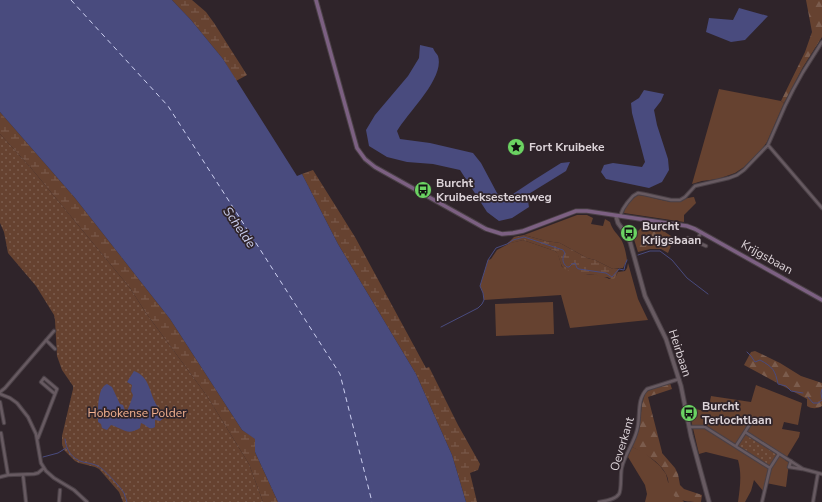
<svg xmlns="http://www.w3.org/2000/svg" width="822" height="502" font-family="'Nunito Sans',sans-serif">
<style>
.grass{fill:#664230}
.forest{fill:url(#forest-firs)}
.wetland{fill:url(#wetland-marsh)}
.park{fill:url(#park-dots)}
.water{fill:#494b7e}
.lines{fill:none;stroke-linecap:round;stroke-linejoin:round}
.stream{stroke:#494b7e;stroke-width:1}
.ferry{stroke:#cdd0f1;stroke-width:1;stroke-dasharray:5 4;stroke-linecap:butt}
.minor-casing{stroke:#4a4046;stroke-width:4.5}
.tertiary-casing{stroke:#4a4046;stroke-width:5.5}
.secondary-casing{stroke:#4a4046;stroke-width:5.5}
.minor{stroke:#675a61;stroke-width:2.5}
.tertiary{stroke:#675a61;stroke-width:3.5}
.secondary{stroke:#7c6082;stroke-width:3.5}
.labels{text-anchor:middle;stroke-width:3.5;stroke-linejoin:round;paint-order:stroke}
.poi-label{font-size:12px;font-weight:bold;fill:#dcd3d8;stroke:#2f242a;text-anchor:start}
.street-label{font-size:12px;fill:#dcd3d8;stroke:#2f242a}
.park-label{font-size:12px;fill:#f5b290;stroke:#2f242a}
.water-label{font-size:13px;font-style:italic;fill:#cdd0f1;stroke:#2f242a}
</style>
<defs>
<pattern id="forest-firs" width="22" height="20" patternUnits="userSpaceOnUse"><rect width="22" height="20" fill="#664230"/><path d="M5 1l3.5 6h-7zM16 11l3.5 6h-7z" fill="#7b5c4d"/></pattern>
<pattern id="wetland-marsh" width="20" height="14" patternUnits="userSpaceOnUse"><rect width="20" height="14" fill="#664230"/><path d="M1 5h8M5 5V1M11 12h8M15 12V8" fill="none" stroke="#7b5c4d"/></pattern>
<pattern id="park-dots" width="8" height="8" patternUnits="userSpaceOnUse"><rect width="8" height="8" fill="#664230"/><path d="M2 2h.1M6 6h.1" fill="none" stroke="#7b5c4d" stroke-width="1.8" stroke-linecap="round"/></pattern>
</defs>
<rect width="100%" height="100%" fill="#2f242a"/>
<path class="grass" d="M719,89L781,101L784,103L767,142L762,149L744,167L735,173L718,179L702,181L692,184Z
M638,195C651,196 663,202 676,202C683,201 687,197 694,197L696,203L684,215V222L624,213C624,207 632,198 638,195Z
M577,215H587L593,218L591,224L603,226L605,219L610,222C612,230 618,234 622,241C625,247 626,254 627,260L623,268L613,269L595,260L587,258L560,243L546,241L524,235Z
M523,240L555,251L558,254L562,267L587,275L595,274C600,277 605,276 609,279L616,276L618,272L625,271L627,268L628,263L638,299L648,320L570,328L561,295L484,300L483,293L480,286L488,260L491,259L497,250L510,243Z
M553,302L554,334L496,336L495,304Z
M756,385L802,403L798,425L784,422L782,429L800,432L799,437L785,460L789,463L786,487L766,483L764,492L754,480L751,491L745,502H738C740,487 742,474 738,460L706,452L699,454L688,407L708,412L711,396L751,402Z
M632,447L644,452L660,466L666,474L668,482L684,502H645L647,494L645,485L628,457Z"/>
<path class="forest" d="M806,0H822V37L803,67L784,103L781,101L805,52L812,32Z
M645,224L668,227L665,232L674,238L668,253L661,249H650L638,252L633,236Z
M755,351L780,363L801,376L822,383V406C817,409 812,409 807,406V399L744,365L751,352Z
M670,383L672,389L648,397L662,452V453L675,468L678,474L680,485L684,489L702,495L701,502C690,502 677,502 671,492C668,486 669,479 666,474C659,461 644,453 632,447L639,430L642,404L644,397L646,392L650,390Z"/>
<path class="wetland" d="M172,0H192L206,12L214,23L247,75L236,81L223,59L191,20Z
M0,112L75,198L170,319L242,430L256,439L255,452L278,502H263L249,464L207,396L146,313L130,288L31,168L0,134Z
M313,170L355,237L426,368L429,367L458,425L480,464L478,470L470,473L477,502H466L452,455L416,374L338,244L302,174Z
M524,235L546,241L560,243L587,258L595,260L613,269H619L616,276L614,279H612L607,277C597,278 603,280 595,274C592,274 588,275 585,275C580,274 564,271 562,266C559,261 560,256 555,251L523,240L507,244L514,237Z"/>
<path class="park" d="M0,134L31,168L130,288L146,313L207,396L249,464L263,502H123L119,492L99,469L95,467L79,463L75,461L64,450L62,444V436L73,389V386L62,370L57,356L55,320L54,315L36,286L8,253L4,232L0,223Z
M746,434L778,455L770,466L739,446Z"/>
<path class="water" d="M0,0H172L191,20L223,59L297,176L302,174L338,244L416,374L452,455L466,502H278L255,452V439L242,430L170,319L75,198L0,112Z
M739,8L768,16L745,40L731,42L706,32L709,18L733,20Z
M420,45L433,48C434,51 437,54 438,56C445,78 408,112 397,131L400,139L430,143L473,153L481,163L497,193L502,200L510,196L534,180L561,163L570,162L566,171L527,195L529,207L512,218L499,221L487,212L460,170L433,164L407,162L387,157L369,146L366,130L375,115L408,76L419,58Z
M644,90L664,94L661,101L654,110L657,125L668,159L669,170L662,182L649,188L606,179L601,172L604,165L613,163L642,167L645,162L632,113L631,103L639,98Z
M134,371C151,377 149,395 158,407C159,410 162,412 164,415V418L160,421L155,420V427C149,431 147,425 141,423L140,428C127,436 124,429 111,425L107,430L102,428L101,424L98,422V420C98,410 97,388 107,384L112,387L120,404L123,405L126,413C128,410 132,399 133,395L131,391L132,385L127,382Z"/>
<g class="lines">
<path class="stream" d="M638,255L650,251H660L672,260L687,278L708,294
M441,327L478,308L482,304L484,300L483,293L480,286L488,260L496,248L507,244L513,240L524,237L563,250L565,253C562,258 562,263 567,267H569L572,264L575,263L577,268L579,269L606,273L612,277L619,269L624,270L625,265L627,260
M747,352L751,356L755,362L760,360C773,367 775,370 778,384L786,386L791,391L803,393
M822,389L821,393L822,399
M808,397L813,403H818L822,400
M65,439C66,450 72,459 83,462C88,463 94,464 98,466C103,468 121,488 124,493C125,496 126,499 127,502
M43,457L58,453L66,448"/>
<path class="ferry" d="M71,0L168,106L340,374L372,502"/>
<g class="minor-casing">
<path id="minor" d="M768,145L822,208
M620,216L623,209L627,203L633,196L638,193L644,194L671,200H680L685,197L695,186L729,178L737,175L744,170L768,145L785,106L793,90L803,72L822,42
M688,238L706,246
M697,241L701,232
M46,340L55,349
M0,392L5,388L54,331
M0,394L10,398L17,403L28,417L36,434L41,463L46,471L54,478L74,490L87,502
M0,402L4,423
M689,427H705L770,468L779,454
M745,432L750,424
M1,433L8,475
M38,438L57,389L44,378L41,382L55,394
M736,446L745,432L803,469L822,474
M791,461L789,467L802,469
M23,475L26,502
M0,477L8,475L34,474L38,473L44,468
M59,502L60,490
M599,502C605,501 615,500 619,494C622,489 620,474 622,467C625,454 634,443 637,430C641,416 636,400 647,389L679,379
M762,502L770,468
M813,502L818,473"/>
</g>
<g class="tertiary-casing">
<path id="tertiary" d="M616,216L618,223L629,238L645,296L666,339L681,386L691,436L709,502"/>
</g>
<g class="secondary-casing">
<path id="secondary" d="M316,0L357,148L365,159L375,167L486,229L502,234L513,233L523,231L576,211H587L687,226L695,229L822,300"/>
</g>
<use href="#minor" class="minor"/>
<use href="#tertiary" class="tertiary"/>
<use href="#secondary" class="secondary"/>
</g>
<defs>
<g id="sight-disc" transform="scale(0.9)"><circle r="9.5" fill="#6bd362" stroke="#2f242a"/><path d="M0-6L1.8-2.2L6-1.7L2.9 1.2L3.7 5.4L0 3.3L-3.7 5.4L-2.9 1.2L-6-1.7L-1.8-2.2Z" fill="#111"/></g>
<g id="bus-disc" transform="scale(0.9)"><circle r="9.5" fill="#6bd362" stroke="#2f242a"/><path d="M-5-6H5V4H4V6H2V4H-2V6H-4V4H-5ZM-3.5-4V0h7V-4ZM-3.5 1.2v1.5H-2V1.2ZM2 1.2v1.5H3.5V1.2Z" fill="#111"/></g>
</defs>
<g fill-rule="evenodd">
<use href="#sight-disc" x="516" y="147"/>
<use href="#bus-disc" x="423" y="190"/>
<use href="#bus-disc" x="629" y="233"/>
<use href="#bus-disc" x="689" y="413"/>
</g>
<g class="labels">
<g class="poi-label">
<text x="529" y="151">Fort Kruibeke</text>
<text x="436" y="187">Burcht<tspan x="436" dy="14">Kruibeeksesteenweg</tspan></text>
<text x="642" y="230">Burcht<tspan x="642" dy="14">Krijgsbaan</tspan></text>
<text x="702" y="410">Burcht<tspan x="702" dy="14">Terlochtlaan</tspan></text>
</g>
<g class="street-label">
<text transform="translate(767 257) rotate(29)" y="4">Krijgsbaan</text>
<text transform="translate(680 353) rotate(72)" y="4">Heirbaan</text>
<text transform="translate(622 444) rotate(-73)" y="4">Oeverkant</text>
</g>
<g class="park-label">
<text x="137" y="417">Hobokense Polder</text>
</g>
<g class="water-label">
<text transform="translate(240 227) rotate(55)" y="5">Schelde</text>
</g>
</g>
</svg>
